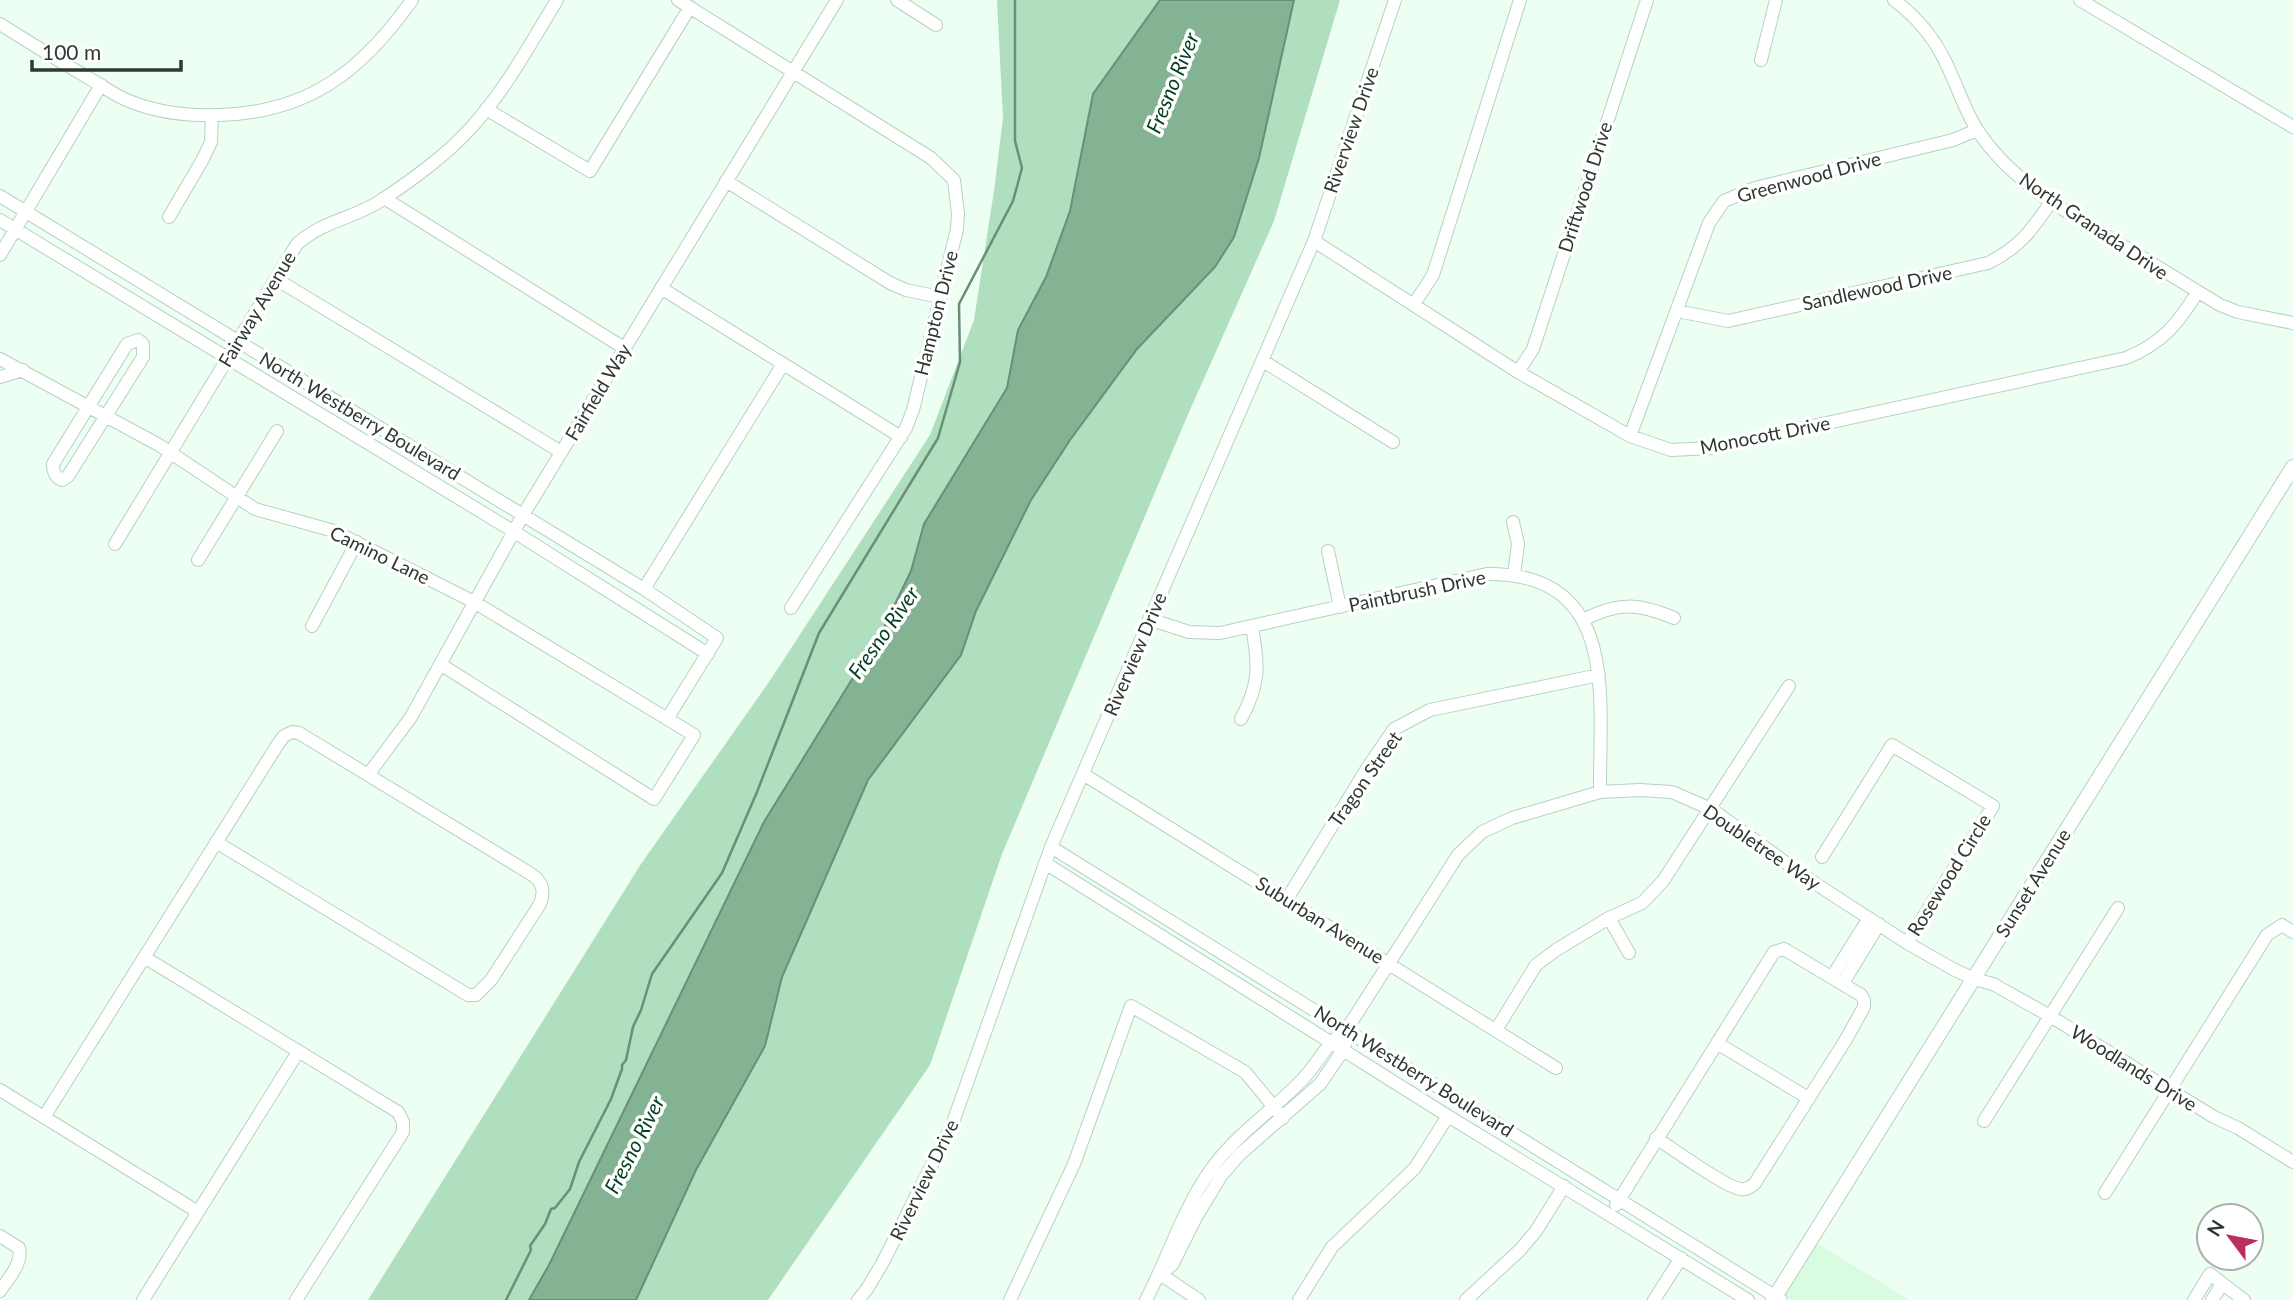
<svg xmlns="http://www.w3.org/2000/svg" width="2293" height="1300" font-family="Lato,sans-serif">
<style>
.built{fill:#d8fbe2}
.green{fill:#afdfbe}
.water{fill:#83b393;stroke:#6a8e76;stroke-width:2}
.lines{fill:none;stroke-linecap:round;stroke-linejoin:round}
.stream{stroke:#6a8e76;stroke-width:2.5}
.minor-casing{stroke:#b7d2bf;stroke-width:14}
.major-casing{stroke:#b7d2bf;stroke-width:16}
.minor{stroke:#fff;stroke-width:12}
.major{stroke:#fff;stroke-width:14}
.labels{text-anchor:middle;stroke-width:7;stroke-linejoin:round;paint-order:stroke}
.street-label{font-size:19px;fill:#2e3931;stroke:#fff}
.water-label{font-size:21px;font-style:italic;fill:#013f20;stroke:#fff}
</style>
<rect width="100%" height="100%" fill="#edfef2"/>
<path class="built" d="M1817,1243L1909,1300H1792L1785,1295Z"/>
<path class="green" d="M997,0H1340L1274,221L1186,419L1002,854L930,1065L768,1300H368L641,864L771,679L930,435L974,320L994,191L1003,118Z"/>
<path class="water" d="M1160,0H1294L1259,158L1234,237L1215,267L1137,349L1070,440L1031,500L976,611L961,655L868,780L782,977L765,1046L696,1170L636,1300H529L549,1265L764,822L883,629L911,571L924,524L1007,388L1018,330L1046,277L1070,211L1093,94Z"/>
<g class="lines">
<path class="stream" d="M506,1300L531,1250L530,1246L545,1224L551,1209L555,1208L570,1189L579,1162L611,1099L622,1069V1065L626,1060L633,1027L641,1010L652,974L722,873L757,792L819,633L938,438L960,362L959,304L1013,201L1022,168L1015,141V0"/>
<g class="minor-casing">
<path id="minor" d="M678,0L931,158L954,180L958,214L957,229L913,410L906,428L791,608
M897,0L936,25
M1894,0C1914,15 1932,36 1943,57C1956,81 1963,108 1978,131C1997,160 2023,182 2051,202L2220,305L2238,312L2293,323
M2080,0L2293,127
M0,24C30,43 61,62 92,80C104,87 116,96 129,101C158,113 188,116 218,115C308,113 362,71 412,0
M1761,60L1776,0
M486,109L590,171L690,7
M726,181L890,283L906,290L940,297
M0,196L644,589L717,638L667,719
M384,198L624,348
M169,217L203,159L211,142L212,115
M0,220L513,531L708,654
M1314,241L1518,372L1630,436L1671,450L1712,448L2126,358C2161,344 2177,325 2197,293
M0,255L101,85
M276,279L561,452
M661,288L901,437
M1414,304L1433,275L1520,0
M1677,311L1728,321L1988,263C2020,247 2031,231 2051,202
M138,340L143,344V357L68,476L62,480C55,477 53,472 53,464L127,344Z
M0,359L159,445L255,509L334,531L474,602L694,735L654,799L440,664
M1263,361L1393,442
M1518,372L1533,349L1647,0
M0,377L23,370
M1630,436L1709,223L1724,201L1755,188L1953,140L1977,130
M1513,522L1518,544L1514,575
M115,544L297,244C324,220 353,219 382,200C413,179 444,157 470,129C505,91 530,44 557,0
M1328,551L1340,607
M198,560L277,431
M644,589L783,364
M1149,619L1189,632L1220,633L1487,574C1621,573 1599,699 1600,792
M1583,620C1618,602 1638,603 1674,618
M312,626L357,542
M1241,719C1260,684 1259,665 1252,627
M1083,774L1556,1068
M368,775L411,717L523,515L837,0
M1051,847L1781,1300
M1822,857L1892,745L1993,806L1907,943
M1045,863L1448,1116L1748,1300
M1287,899L1368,767L1394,729L1430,710L1599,675
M1609,918L1629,953
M144,957L398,1112L403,1122V1132L296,1300
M1832,977L1869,918
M1843,983L1879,924
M1496,1030L1536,965L1556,950L1609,918L1642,903L1663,881L1789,686
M1717,1043L1808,1098
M0,1090L198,1212
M44,1117L278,744L284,736L292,732L299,733L531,874C543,882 545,891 540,904L491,980L476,995H468L216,842
M1984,1121L2118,908
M2105,1193L2267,935L2282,925L2293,932
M1616,1205L1774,952L1784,949L1861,995L1864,1000V1007L1845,1041L1755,1183C1751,1187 1747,1190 1741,1189C1726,1188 1672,1148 1656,1138
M0,1236L19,1248C23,1263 8,1279 0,1291
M1160,1274L1172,1265L1195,1219L1221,1176L1239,1155L1320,1084L1344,1049L1345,1044
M1160,1274L1199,1300
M143,1300L298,1052
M858,1300L867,1289L883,1262L952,1125L1051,847L1314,241L1395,0
M1010,1300L1074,1164L1131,1006L1245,1072L1283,1118
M1146,1300C1168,1258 1182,1211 1210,1171C1234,1136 1272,1111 1301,1081C1320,1062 1323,1046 1347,1029L1458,855L1482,832L1512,818L1600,792L1639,790L1672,792L1711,809L1810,880L1907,943L1953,969L1974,979L1993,984L2050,1016L2214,1117L2238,1128L2293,1162
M1299,1300L1332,1247L1415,1168L1448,1116
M1466,1300L1520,1250L1536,1231L1564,1186
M1654,1300L1681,1258
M2194,1300L2210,1274L2244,1300
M2212,1300L2222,1284"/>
</g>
<g class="major-casing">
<path id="major" d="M1773,1300L2293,467"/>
</g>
<use href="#minor" class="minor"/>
<use href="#major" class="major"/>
</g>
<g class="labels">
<g class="street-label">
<text transform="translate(1351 130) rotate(-71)" y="7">Riverview Drive</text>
<text transform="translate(1809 177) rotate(-15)" y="7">Greenwood Drive</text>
<text transform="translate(1585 187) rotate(-72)" y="7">Driftwood Drive</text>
<text transform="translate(2094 226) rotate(34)" y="7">North Granada Drive</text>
<text transform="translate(1877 288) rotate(-12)" y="7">Sandlewood Drive</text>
<text transform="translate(257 309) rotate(-59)" y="7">Fairway Avenue</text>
<text transform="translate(936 313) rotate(-76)" y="7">Hampton Drive</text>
<text transform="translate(598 392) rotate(-59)" y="7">Fairfield Way</text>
<text transform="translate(360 416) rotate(31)" y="7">North Westberry Boulevard</text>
<text transform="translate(1765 435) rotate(-11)" y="7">Monocott Drive</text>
<text transform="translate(380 555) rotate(26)" y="7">Camino Lane</text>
<text transform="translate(1417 591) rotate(-12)" y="7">Paintbrush Drive</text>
<text transform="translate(1135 654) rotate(-67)" y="7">Riverview Drive</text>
<text transform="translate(1365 779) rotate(-55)" y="7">Tragon Street</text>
<text transform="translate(1762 847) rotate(34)" y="7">Doubletree Way</text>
<text transform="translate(1949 875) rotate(-58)" y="7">Rosewood Circle</text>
<text transform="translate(2033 883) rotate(-58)" y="7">Sunset Avenue</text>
<text transform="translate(1320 920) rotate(32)" y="7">Suburban Avenue</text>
<text transform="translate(2134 1068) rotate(32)" y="7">Woodlands Drive</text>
<text transform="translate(1414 1071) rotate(32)" y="7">North Westberry Boulevard</text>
<text transform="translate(924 1180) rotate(-64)" y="7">Riverview Drive</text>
</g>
<g class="water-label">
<text transform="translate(1173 83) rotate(-68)" y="7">Fresno River</text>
<text transform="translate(884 633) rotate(-55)" y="7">Fresno River</text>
<text transform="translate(635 1145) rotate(-63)" y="7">Fresno River</text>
</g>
</g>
<g transform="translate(2230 1237) rotate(302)"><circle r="33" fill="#ffffff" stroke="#abb0ad" stroke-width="2"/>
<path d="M0-5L12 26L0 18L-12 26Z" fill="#bc2e5f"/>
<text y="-10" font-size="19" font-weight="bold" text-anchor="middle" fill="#2e3931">N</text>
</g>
<path d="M32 60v10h149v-10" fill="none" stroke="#2e3931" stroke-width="3.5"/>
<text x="42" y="60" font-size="21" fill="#2e3931" stroke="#ffffff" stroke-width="5" paint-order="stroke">100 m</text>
</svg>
